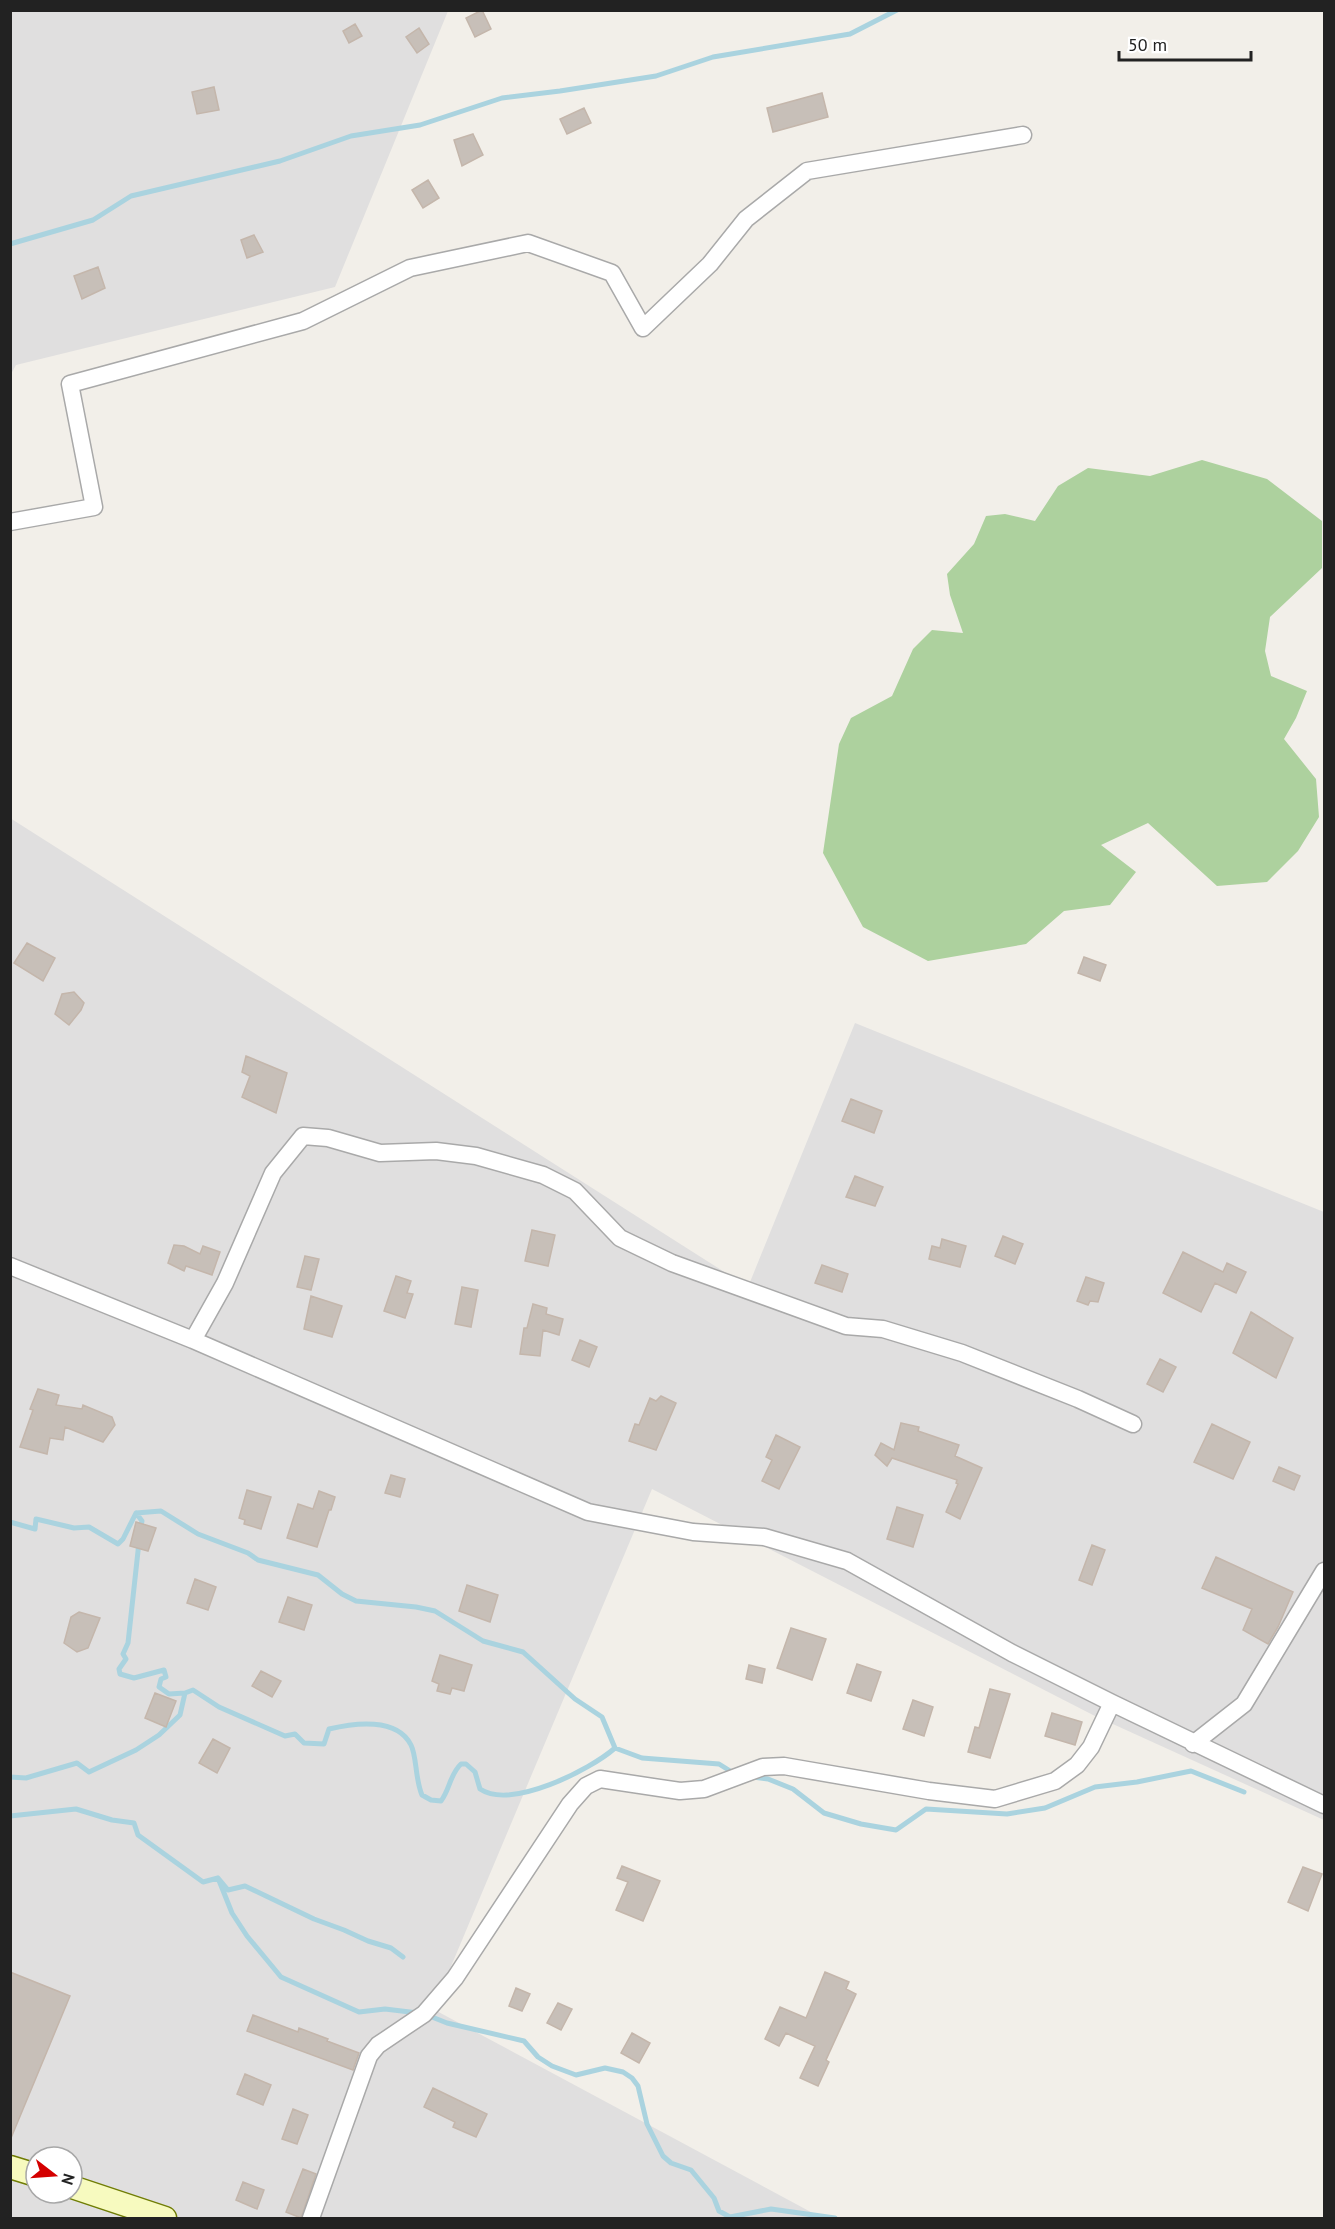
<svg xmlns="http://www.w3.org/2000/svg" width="1335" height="2229" font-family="'PT Sans',sans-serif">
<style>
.residential{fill:#e0dfdf;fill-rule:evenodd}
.forest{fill:#add19e}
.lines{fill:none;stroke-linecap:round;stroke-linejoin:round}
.stream{stroke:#aad3df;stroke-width:5}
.building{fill:#c7bfb8;stroke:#c4b6ab;stroke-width:1.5}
.street-casing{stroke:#a9a9a9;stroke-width:19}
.secondary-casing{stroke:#707d05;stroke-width:25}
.street{stroke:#fff;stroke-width:16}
.secondary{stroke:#f7fabf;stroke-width:22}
</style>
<rect width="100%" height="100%" fill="#f2efe9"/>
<path class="residential" d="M11,11H448L335,287L16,365L11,374Z
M10,818L748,1287L855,1023L1324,1212V1820L1093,1715L652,1489L433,2009L822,2218H11ZM36,2157H72V2193H36Z"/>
<path class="forest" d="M1202,460L1267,479L1322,521V568L1270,617L1265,651L1271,676L1307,691L1296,718L1284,739L1316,779L1319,817L1298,851L1267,882L1217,886L1148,823L1101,845L1136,872L1110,905L1064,911L1026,944L928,961L863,927L823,853L839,744L851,718L892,696L913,649L932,630L963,633L950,595L947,574L974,544L986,516L1005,514L1035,521L1058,486L1088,468L1150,476Z"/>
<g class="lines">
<path class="stream" d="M10,244L93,220L131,196L280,161L351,136L420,125L502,98L560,91L656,76L713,57L850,34L897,10
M136,1513L142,1521L140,1530
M10,1522L35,1529L36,1519L74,1528L89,1527L118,1544L123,1539L136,1513L161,1511L198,1534L248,1553L258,1560L318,1575L342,1594L356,1601L416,1607L435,1611L483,1641L523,1652L575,1699L602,1717L615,1748
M139,1542L128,1643L123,1654L126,1659L119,1669L120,1674L134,1678L164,1670L166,1677L161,1679L159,1687L169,1694L185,1693
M10,1777L26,1778L77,1763L89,1772L136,1750L159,1735L180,1715L185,1693L193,1690L219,1707L285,1736L295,1734L304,1743L324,1744L329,1729C354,1723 397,1717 411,1745C417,1757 415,1779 422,1795L431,1800L441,1801C450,1789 450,1774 461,1764H466L475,1772L480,1789C511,1810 590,1770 615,1748L642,1758L719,1764L735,1774
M753,1777L768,1779L793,1789L824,1813L861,1824L896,1830L926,1809L1007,1814L1045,1808L1095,1787L1137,1782L1191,1771L1244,1792
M10,1816L76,1809L112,1820L134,1823L138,1835L203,1882L218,1878L228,1890L245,1886L314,1919L344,1930L368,1941L391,1948L403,1957
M218,1878L232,1913L247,1936L281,1977L359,2012L385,2009L418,2013
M427,2015L447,2023L524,2041L538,2057L552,2066L576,2075L605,2068L623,2072L632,2078L638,2086L647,2124L663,2156L671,2163L691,2170L714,2198L719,2211L730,2217L771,2209L835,2218"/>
</g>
<path class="building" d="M482,10L491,29L475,37L466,18Z
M355,24L362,36L349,43L343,31Z
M419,28L429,44L417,53L406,37Z
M214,87L219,110L197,114L192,92Z
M822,93L828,117L773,132L767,108Z
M584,108L591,123L567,134L560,119Z
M473,134L483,155L462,166L454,140Z
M428,180L439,198L423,208L412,190Z
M254,235L263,252L247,258L241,240Z
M98,267L105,288L82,299L74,276Z
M27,943L55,958L43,981L14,963Z
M1084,957L1106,965L1100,981L1078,973Z
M74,992L84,1003L81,1010L69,1025L55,1014L62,994Z
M246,1056L287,1073L276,1113L242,1097L250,1076L242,1072Z
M851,1099L882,1111L874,1133L842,1121Z
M855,1176L883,1187L875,1206L846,1197Z
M532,1230L555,1235L548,1266L525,1261Z
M1003,1236L1023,1244L1015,1264L995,1256Z
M942,1239L966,1246L960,1267L929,1259L932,1246L940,1248Z
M174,1245L184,1246L200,1254L203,1246L220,1252L212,1275L186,1266L184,1271L168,1263Z
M1183,1252L1223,1272L1227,1263L1246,1272L1236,1293L1215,1283L1201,1312L1163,1293Z
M305,1256L319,1259L311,1290L297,1287Z
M822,1265L848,1274L842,1292L815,1283Z
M396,1276L411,1281L407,1293L413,1294L405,1318L384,1311Z
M1086,1277L1104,1283L1098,1302L1090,1301L1088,1305L1077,1301Z
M462,1287L478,1290L471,1327L455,1324Z
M311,1296L342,1306L332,1337L304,1329Z
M533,1304L547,1308L546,1314L563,1319L559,1335L543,1330L540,1356L520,1354L524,1328H527Z
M1251,1312L1293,1338L1276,1378L1233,1353Z
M580,1340L597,1347L589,1367L572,1360Z
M1160,1359L1176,1367L1163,1392L1147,1384Z
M38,1389L59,1395L56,1405L82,1409L83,1405L112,1417L115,1425L103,1442L65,1427L63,1440L50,1438L47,1454L20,1447L33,1410L30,1409Z
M661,1396L676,1403L656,1450L629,1441L635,1424L639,1425L650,1398L656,1401Z
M901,1423L919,1427L918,1431L959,1445L955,1456L982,1468L960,1519L946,1512L958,1484L956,1483L957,1480L892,1458L887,1466L875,1455L881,1443L894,1450Z
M1212,1424L1250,1442L1233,1479L1194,1462Z
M776,1435L800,1447L779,1489L762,1481L772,1460L766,1457Z
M1279,1467L1300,1476L1294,1490L1273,1481Z
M391,1475L405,1479L400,1497L385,1493Z
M247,1490L271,1497L261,1529L244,1524L245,1520L239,1518Z
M319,1491L335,1497L331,1510H329L317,1547L287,1538L298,1504L313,1509Z
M897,1507L923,1515L913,1547L887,1539Z
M136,1522L156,1528L148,1551L130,1546Z
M1092,1545L1105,1550L1092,1585L1079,1580Z
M1216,1557L1293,1592L1278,1627L1268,1644L1243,1630L1252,1609L1202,1588Z
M195,1579L216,1587L208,1610L187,1603Z
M467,1585L498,1595L490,1622L459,1611Z
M288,1597L312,1605L304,1630L279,1622Z
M79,1612L100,1618L88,1648L77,1652L64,1643L71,1617Z
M791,1628L826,1639L812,1680L777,1668Z
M440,1655L472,1665L464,1691L452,1688L450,1694L437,1691L439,1684L432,1681Z
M857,1664L881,1672L871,1701L847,1693Z
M749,1665L765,1669L762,1683L746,1679Z
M261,1671L281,1681L272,1697L252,1686Z
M990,1689L1010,1694L990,1758L968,1752L975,1727L979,1728Z
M155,1693L176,1701L166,1727L145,1718Z
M913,1700L933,1707L924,1736L903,1729Z
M1052,1713L1082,1722L1075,1745L1045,1736Z
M213,1739L230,1748L217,1773L199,1763Z
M622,1866L660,1881L643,1921L616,1910L628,1882L617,1878Z
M1303,1867L1322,1874L1308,1911L1288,1902Z
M10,1972L70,1996L11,2138H10Z
M825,1972L849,1982L846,1989L856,1994L826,2060L829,2062L818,2086L800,2078L815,2046L786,2033L779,2046L765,2039L780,2007L806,2018Z
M516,1988L530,1994L522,2011L509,2006Z
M558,2003L572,2009L561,2030L547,2023Z
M253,2015L298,2032L299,2028L328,2039L327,2041L359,2053L353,2070L247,2031Z
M632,2033L650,2043L639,2063L621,2053Z
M245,2074L271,2085L263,2105L237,2094Z
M433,2088L487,2114L476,2137L453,2127L455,2122L424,2107Z
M293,2109L308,2115L297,2144L282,2139Z
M303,2169L316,2174L301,2218L286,2212Z
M243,2182L264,2190L257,2209L236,2200Z"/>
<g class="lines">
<g class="street-casing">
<path id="street" d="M10,522L94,507L70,384L303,321L410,268L528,243L612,273L643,328L710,264L746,219L807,171L1023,135
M10,1266L193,1340L588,1512L693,1532L764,1537L847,1561L1012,1653L1112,1703L1324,1805
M193,1340L225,1283L273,1173L303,1136L328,1138L380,1153L436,1151L476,1156L543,1175L575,1191L620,1238L672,1263L846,1326L883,1329L962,1353L1078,1399L1133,1424
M1193,1744L1244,1704L1324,1571
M311,2218L369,2056L378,2045L424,2014L455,1978L570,1804L586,1786L600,1779L680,1791L704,1789L763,1767L784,1766L929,1791L995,1799L1055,1781L1077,1765L1091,1747L1112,1703"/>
</g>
<g class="secondary-casing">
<path id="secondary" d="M10,2167L36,2175
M72,2187L165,2218"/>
</g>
<use href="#street" class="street"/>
<use href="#secondary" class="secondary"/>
</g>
<rect width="1335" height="2229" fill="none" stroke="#222222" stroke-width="24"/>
<g transform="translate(54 2175) rotate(107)"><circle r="28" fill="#ffffff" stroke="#a7a7a7" stroke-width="1.5"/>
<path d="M0-4.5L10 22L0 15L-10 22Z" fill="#d40000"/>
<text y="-9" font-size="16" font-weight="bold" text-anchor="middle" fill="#222222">N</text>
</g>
<path d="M1119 51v9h132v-9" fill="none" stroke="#222222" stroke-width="3"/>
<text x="1128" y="51" font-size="18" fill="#222222" stroke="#ffffff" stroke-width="4.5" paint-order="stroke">50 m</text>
</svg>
